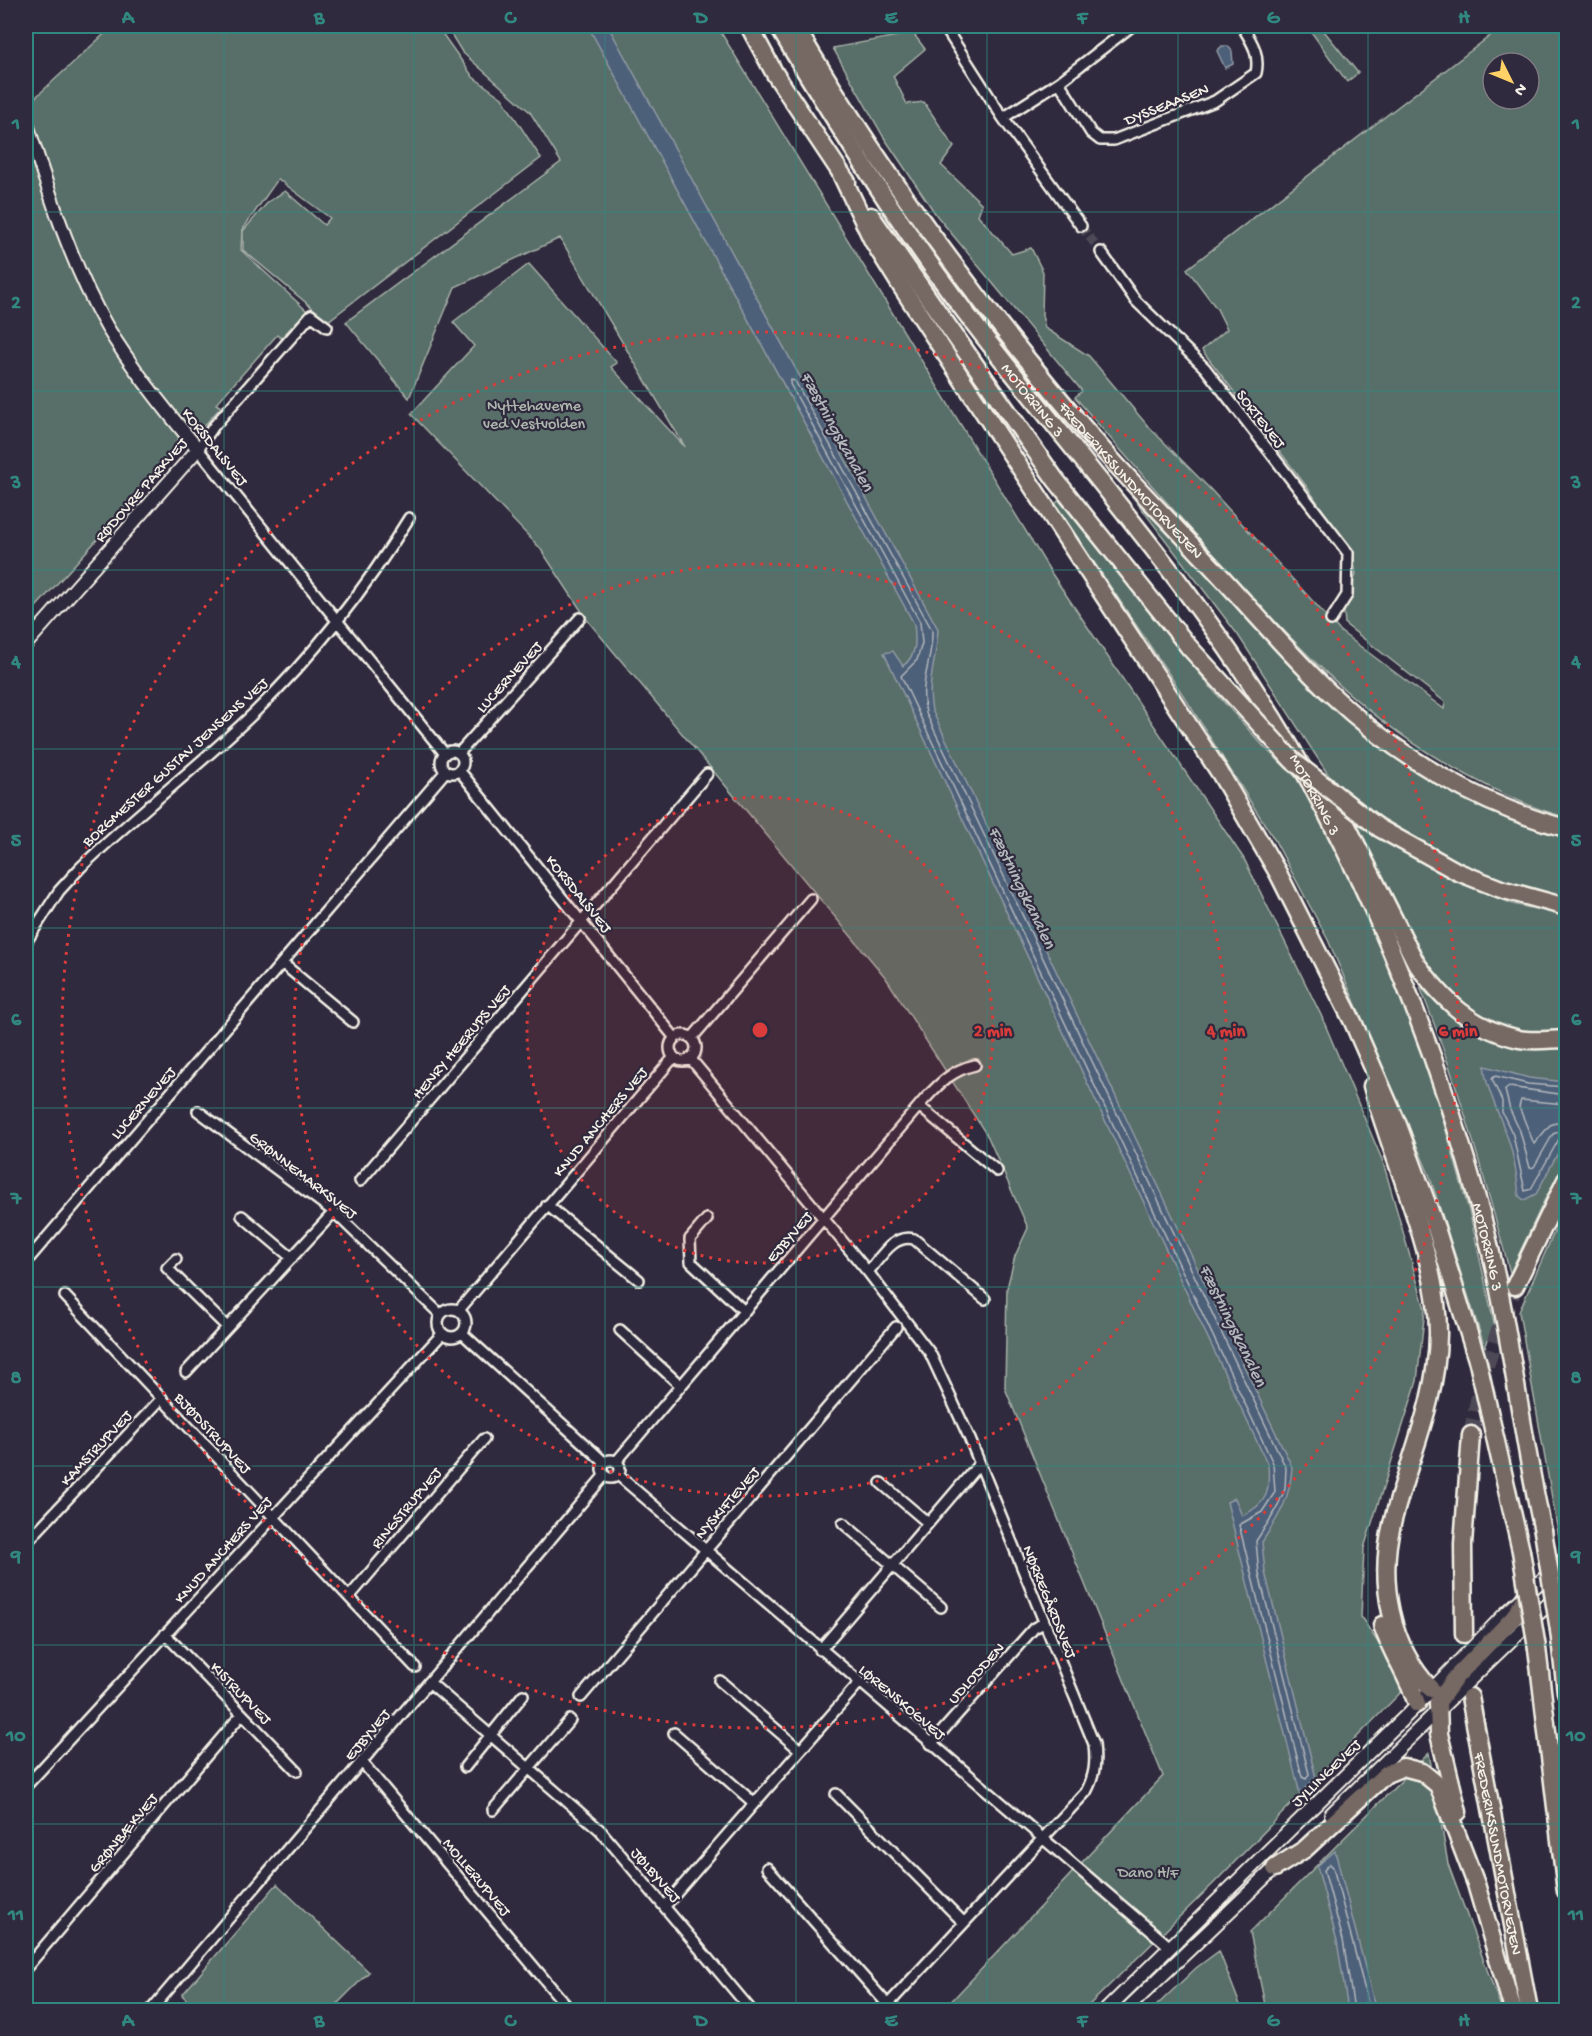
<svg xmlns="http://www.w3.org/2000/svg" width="1592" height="2036" font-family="'Gochi Hand',sans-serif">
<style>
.green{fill:#586e68;stroke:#a6b0a8;stroke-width:1.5;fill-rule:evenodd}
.water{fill:#4e6079;stroke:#909aa5;stroke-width:1.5}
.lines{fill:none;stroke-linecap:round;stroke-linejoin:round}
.shore{stroke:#b2b7bc;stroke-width:1.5}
.minor-tunnel{stroke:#4d4857;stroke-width:9;stroke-dasharray:9 4.5;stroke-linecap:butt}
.motorway-tunnel{stroke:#4d4857;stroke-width:16;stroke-dasharray:16 8;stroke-linecap:butt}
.minor-casing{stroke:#f4f1e8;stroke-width:14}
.tertiary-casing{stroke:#f4f1e8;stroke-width:16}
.motorway-casing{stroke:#f4f1e8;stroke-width:21}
.minor{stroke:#2f2a3d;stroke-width:9}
.tertiary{stroke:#2f2a3d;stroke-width:12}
.motorway{stroke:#766964;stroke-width:16}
.motorway-bridge-casing{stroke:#f4f1e8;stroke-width:21;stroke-linecap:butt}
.motorway-bridge{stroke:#766964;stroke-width:16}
.grid{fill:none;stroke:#318880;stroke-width:1.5;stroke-opacity:0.55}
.ring{fill:none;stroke:#d93c3b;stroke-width:3;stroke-dasharray:3 6}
.labels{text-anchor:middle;stroke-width:4.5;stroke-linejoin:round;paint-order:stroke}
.street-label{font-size:16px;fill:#f4f1e8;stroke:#2f2a3d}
.park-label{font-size:16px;fill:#aeb6ae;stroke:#2f2a3d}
.water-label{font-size:18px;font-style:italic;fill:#b2b7bc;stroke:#2f2a3d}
.centre{fill:#d93c3b;stroke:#2f2a3d;stroke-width:3}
.ring-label{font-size:18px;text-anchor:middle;font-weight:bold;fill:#d93c3b;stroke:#2f2a3d;stroke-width:4.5;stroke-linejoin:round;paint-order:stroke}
.neatline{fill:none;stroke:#318880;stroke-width:2}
.grid-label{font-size:20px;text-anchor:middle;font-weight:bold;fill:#318880}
</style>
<rect width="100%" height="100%" fill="#2f2a3d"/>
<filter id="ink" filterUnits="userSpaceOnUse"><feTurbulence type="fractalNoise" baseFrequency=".0167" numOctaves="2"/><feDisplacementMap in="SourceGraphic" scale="12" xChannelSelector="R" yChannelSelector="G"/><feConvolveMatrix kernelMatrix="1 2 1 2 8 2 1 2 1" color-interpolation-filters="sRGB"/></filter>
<g filter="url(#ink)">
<path class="green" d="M113,26H437L473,77L502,98L541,158L328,321L243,250V231L269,201L285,191L324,225L330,218L278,179L242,230L241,250L307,311L281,338L277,335L216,404L221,407L203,427C185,425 175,440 172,457L26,618V106Z
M446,26H717L1052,574L1244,859L1321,1015L1383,1162L1425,1309L1417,1381L1364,1548L1361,1617L1407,1686L1214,1883L1084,2010H943L1163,1776L1005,1388L1007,1288L1015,1256L1028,1228L988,1137L886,978L588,621L540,548L411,414L474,346L453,322L529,264L617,363L611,367L685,447L560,238L455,287L409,398L346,322L561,162L530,112L462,52Z
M1307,26H1320L1358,73L1347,82Z
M1503,26H1566V817C1536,810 1506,796 1478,781C1371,727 1305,655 1226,568C1175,512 1124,455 1075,397L1082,391L937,216L883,136L833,48L913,33L925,49L893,76L907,104L924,102L954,147L941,165L982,204L978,215L1012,254L1031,248L1043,272L1042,315L1045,328L1089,356L1147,425L1212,491L1341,632L1444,709L1445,702L1345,624L1344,612L1356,574L1353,555L1307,487L1202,350L1227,329L1217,309L1187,269ZM1493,63H1529V99H1493Z
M1112,470L1327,699L1510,817L1566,836V900L1501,883L1462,866L1379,816L1331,779L1238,635Z
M1059,500L1213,690L1266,749L1302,783L1338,851L1377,937L1429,1071L1470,1214L1494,1323L1485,1348L1429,1174L1328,940L1274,839L1187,701L1055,504Z
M1354,822L1453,880L1513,904L1566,916V1030C1552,1030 1535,1033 1521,1032C1433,1023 1388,891 1354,822Z
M1420,987L1452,1017L1483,1034L1566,1045V1162L1545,1199L1510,1273C1484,1175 1457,1080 1420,987Z
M1566,1205V1537L1560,1543L1519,1312Z
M1429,1753L1448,1864L1502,2010H1266L1250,1932Z
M277,1884L369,1972L331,2010H197L182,1995Z
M1219,1951L1242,2010H1152L1196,1968Z"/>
<path class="water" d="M588,26H608L938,629C937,659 926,683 932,710L1292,1467C1290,1500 1279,1516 1262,1542L1265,1572L1316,1778L1300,1794L1227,1502L1235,1498L1242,1516C1268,1503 1270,1492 1268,1465L884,653L893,651L903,666C917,655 916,641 914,624Z
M1222,46H1228L1232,51L1233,64L1225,68L1217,51Z
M1485,1066L1529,1078L1566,1082V1138L1536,1194L1524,1200L1519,1196C1517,1176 1514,1155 1507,1136C1502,1121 1482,1079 1485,1066Z
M1335,1851L1376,2010H1348L1337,1941L1317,1866Z"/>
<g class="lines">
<path class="shore" d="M791,380L795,381L932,630C933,662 918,681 926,713L1286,1468L1285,1489L1275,1512L1256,1541L1259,1574L1309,1774L1306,1779L1302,1777L1239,1525L1262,1512L1275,1492L1273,1463L901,676L917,660L922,643L920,622L790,384Z
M1566,1087L1528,1084L1495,1076L1492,1079L1502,1101V1112L1513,1135L1525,1191L1531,1189L1559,1139L1566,1136
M1566,1095L1509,1087L1505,1090L1510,1110L1520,1131L1530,1168L1534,1167L1553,1134L1566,1129
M1566,1104L1521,1100L1519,1107L1534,1144L1550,1125L1566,1120
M1354,2010L1343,1940L1324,1870L1330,1864L1333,1867L1370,2010"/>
<path class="minor-tunnel" d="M1081,226L1101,252"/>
<path class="motorway-tunnel" d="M1471,1435L1484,1371L1515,1286"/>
<g class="minor-casing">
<path id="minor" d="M944,26L1003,118L1081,226
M1059,82L1091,133L1100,140H1114L1215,101L1256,73C1260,54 1252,42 1242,26
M1003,118L1059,82L1132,26
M1101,252L1136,301L1205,368L1348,553L1347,595L1331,620
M327,327L311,315L214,426L198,449L445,754
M441 762a11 11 0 1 1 22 0a11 11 0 1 1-22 0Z
M459,753L580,618
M459,770L675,1038
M26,942L59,891L80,868C136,814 198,767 254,713C313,656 366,588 409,518
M282,963L353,1022
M670 1048a13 13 0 1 1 26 0a13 13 0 1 1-26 0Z
M692,1038L811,899
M690,1058L868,1272L930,1353L969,1437L1094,1744C1096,1763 1095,1775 1086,1792L883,2010
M919,1106L997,1171
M198,1111L334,1212L440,1314
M360,1181L707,774
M547,1205L639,1280
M242,1216L292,1258
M707,1219L690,1239L691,1262L743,1310
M176,1259L167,1268L227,1327
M26,1262L446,771
M868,1272C881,1257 893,1234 914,1239L985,1299
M65,1296L415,1667
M438 1323a14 14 0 1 1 28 0a14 14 0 1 1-28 0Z
M459,1310L674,1057
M620,1330L680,1385
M462,1333L604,1462
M186,1372L334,1212
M602 1469a9 9 0 1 1 18 0a9 9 0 1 1-18 0Z
M616,1462L924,1100C940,1083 952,1070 975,1065
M618,1475L1170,1947
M881,1483L928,1523
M843,1523L941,1607
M26,1543L162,1398
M350,1596L484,1439
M165,1634L297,1771
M820,1650L979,1464
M720,1681L800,1750
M429,1682L600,1830L751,2010
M581,1697L896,1327
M674,1733L754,1803
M931,1744L1034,1628L1044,1623
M362,1762L570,2010
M465,1767L523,1695
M26,1786L442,1334
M836,1794L964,1923
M493,1810L570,1720
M767,1868L888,2005
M665,1906L859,1683
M26,1968L242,1714
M151,2010L604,1476"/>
</g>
<g class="tertiary-casing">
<path id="tertiary" d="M26,121C49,191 70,263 107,327C133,370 165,410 198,449L26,644
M1331,1814L1566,1587
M1106,2010L1411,1711L1503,1616L1566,1558
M1126,2010L1281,1862"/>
</g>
<g class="motorway-casing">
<g id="motorway">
<path d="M749,26L775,74L847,182"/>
<path id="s1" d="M778,26C841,131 906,237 982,334C1088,470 1204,599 1291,748C1374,893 1436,1048 1480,1209C1509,1314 1519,1424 1543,1531"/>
<path id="s2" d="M795,26C883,176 988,317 1102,449C1133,484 1167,518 1199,553C1243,599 1285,650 1331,694C1395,755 1481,807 1566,828"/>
<path d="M841,174L873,241L901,286L1220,773L1278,873L1353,1022L1398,1125L1436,1228L1478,1363L1521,1551"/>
<path d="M871,216L1055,479L1189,647"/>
<path d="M1327,786L1416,963C1444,1001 1471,1028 1519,1039C1534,1042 1552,1039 1566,1039"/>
<path d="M1458,872L1501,889L1566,907"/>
<path d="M1372,1086C1393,1162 1439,1257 1438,1335C1437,1402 1408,1460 1392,1524C1378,1581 1390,1646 1431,1689"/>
<path d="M1515,1286L1566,1180"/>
<path d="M1382,1625C1391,1653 1408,1676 1417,1704"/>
<path d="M1559,1630L1566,1692"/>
<path d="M1464,1634L1463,1544L1471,1435"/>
<path d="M1537,1648L1566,1891"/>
<path id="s3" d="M1470,1697L1529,2010"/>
<path d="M1458,1812L1439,1734L1438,1702L1456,1677L1514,1617L1526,1596"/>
<path d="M1275,1868L1305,1849L1386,1774L1403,1767L1422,1772L1438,1785L1476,1884L1513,2010"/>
</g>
</g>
<use href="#minor" class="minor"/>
<use href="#tertiary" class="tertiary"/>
<use href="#motorway" class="motorway"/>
<g class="motorway-bridge-casing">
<path id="motorway-bridge" d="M1189,647L1293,761L1379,828L1458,872
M1543,1531L1559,1630
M1521,1551L1537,1648"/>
</g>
<use href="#motorway-bridge" class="motorway-bridge"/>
</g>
</g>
<path class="grid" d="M224,26V2010M414,26V2010M605,26V2010M796,26V2010M987,26V2010M1178,26V2010M1368,26V2010M26,212H1566M26,391H1566M26,570H1566M26,749H1566M26,928H1566M26,1108H1566M26,1287H1566M26,1466H1566M26,1645H1566M26,1824H1566"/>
<circle cx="760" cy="1030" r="233" fill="#d93c3b" fill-opacity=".12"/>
<g class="ring">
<circle cx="760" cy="1030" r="233"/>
<circle cx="760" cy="1030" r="466"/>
<circle cx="760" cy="1030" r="698"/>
</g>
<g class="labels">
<g class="street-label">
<text transform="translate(1166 103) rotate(-22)" y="6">DYSSEAASEN</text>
<text dy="6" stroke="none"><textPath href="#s1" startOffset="453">MOTORRING 3</textPath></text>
<text transform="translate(1262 418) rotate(52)" y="6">SORTEVEJ</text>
<text transform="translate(216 446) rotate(51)" y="6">KORSDALSVEJ</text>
<text dy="6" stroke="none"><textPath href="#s2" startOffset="566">FREDERIKSSUNDMOTORVEJEN</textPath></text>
<text transform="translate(140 489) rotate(-49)" y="6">RØDOVRE PARKVEJ</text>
<text transform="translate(508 676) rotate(-48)" y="6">LUCERNEVEJ</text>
<text transform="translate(174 761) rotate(-42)" y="6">BORGMESTER GUSTAV JENSENS VEJ</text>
<text dy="6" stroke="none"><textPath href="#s1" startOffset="939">MOTORRING 3</textPath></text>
<text transform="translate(580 893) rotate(51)" y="6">KORSDALSVEJ</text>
<text transform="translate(460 1041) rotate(-50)" y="6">HENRY HEERUPS VEJ</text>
<text transform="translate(142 1102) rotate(-49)" y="6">LUCERNEVEJ</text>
<text transform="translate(599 1121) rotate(-50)" y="6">KNUD ANCHERS VEJ</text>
<text transform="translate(304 1174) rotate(38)" y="6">GRØNNEMARKSVEJ</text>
<text transform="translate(788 1236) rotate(-49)" y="6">EJBYVEJ</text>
<text dy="6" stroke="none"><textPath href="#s1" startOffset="1425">MOTORRING 3</textPath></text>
<text transform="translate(214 1432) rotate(47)" y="6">BJØDSTRUPVEJ</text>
<text transform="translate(95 1447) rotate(-47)" y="6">KAMSTRUPVEJ</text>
<text transform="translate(726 1502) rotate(-49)" y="6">NYSKIFTEVEJ</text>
<text transform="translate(405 1507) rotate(-50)" y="6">RINGSTRUPVEJ</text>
<text transform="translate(222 1549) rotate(-48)" y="6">KNUD ANCHERS VEJ</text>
<text transform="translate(1051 1601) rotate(68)" y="6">NØRREGÅRDSVEJ</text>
<text transform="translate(975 1672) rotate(-48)" y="6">UDLODDEN</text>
<text transform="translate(242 1692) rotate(46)" y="6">KISTRUPVEJ</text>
<text transform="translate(903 1701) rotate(40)" y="6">LØRENSKOGVEJ</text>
<text transform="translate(366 1734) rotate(-50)" y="6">EJBYVEJ</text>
<text transform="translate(1325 1772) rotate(-44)" y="6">JYLLINGEVEJ</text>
<text transform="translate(122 1832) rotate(-50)" y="6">GRØNBÆKVEJ</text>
<text dy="6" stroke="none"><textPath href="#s3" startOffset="159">FREDERIKSSUNDMOTORVEJEN</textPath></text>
<text transform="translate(657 1874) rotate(49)" y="6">JØLBYVEJ</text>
<text transform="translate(478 1876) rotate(50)" y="6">MOLLERUPVEJ</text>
</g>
<g class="park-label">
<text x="534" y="410">Nyttehaverne<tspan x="534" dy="18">ved Vestvolden</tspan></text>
<text x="1148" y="1877">Dano H/F</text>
</g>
<g class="water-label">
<text transform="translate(838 431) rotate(61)" y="6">Fæstningskanalen</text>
<text transform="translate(1023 887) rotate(64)" y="6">Fæstningskanalen</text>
<text transform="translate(1234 1325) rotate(64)" y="6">Fæstningskanalen</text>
</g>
</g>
<circle cx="760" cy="1030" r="9" class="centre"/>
<g class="ring-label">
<text x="993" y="1036">2 min</text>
<text x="1226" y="1036">4 min</text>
<text x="1458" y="1036">6 min</text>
</g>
<rect width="1592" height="2036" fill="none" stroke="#2f2a3d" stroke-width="66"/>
<g transform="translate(1511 81) rotate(133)"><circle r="28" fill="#2f2a3d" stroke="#7e7a81" stroke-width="1.5"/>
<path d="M0-4.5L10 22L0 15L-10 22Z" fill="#ffd166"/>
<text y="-9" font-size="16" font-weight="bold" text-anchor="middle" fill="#f4f1e8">N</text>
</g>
<rect x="33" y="33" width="1526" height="1970" class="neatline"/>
<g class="grid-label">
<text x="128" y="23">A</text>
<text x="319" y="23">B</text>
<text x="510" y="23">C</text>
<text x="701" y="23">D</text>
<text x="891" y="23">E</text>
<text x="1082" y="23">F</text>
<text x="1273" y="23">G</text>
<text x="1464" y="23">H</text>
<text x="16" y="129">1</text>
<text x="1576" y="129">1</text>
<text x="16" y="308">2</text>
<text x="1576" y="308">2</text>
<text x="16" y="488">3</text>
<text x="1576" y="488">3</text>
<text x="16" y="667">4</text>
<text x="1576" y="667">4</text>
<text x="16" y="846">5</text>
<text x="1576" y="846">5</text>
<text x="16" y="1025">6</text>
<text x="1576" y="1025">6</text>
<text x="16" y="1204">7</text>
<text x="1576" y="1204">7</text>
<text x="16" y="1383">8</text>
<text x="1576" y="1383">8</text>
<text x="16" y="1562">9</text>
<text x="1576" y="1562">9</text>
<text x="16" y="1741">10</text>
<text x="1576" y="1741">10</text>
<text x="16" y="1920">11</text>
<text x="1576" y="1920">11</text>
<text x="128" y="2026">A</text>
<text x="319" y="2026">B</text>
<text x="510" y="2026">C</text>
<text x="701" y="2026">D</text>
<text x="891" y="2026">E</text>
<text x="1082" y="2026">F</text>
<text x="1273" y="2026">G</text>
<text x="1464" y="2026">H</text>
</g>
</svg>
